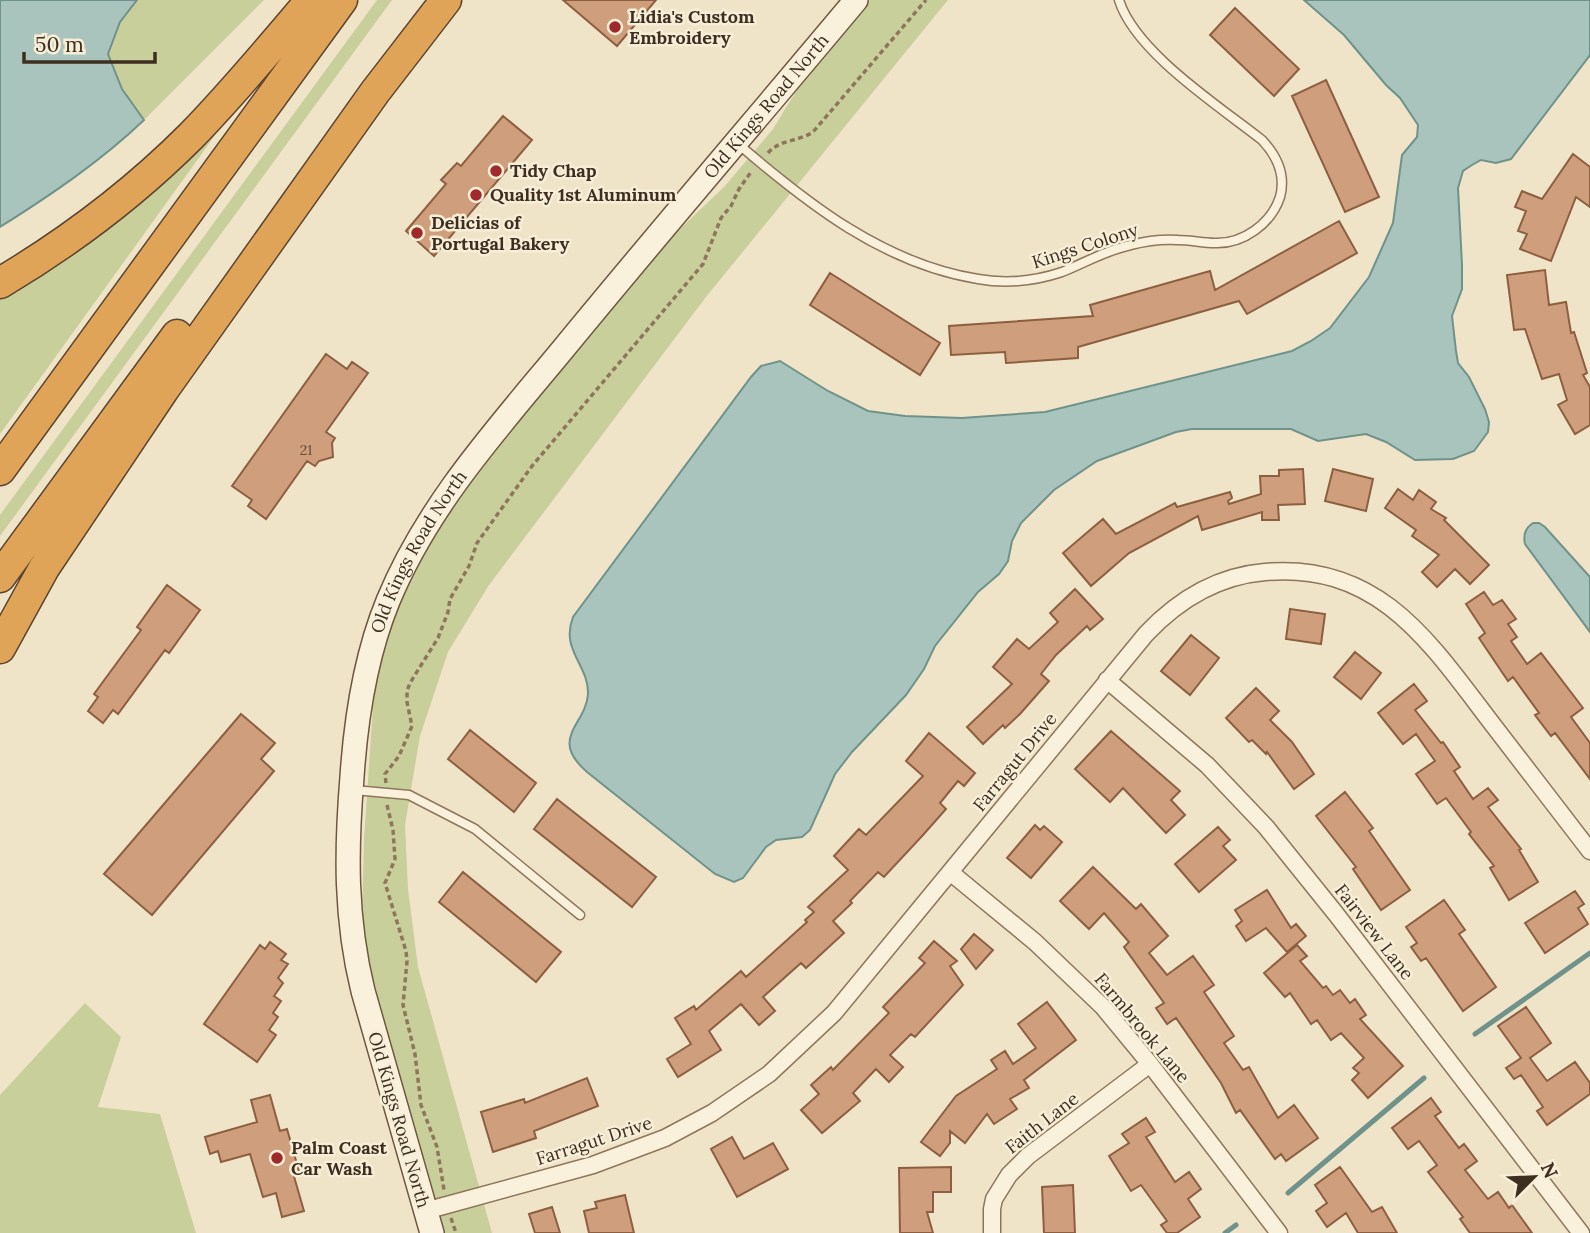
<svg xmlns="http://www.w3.org/2000/svg" width="1590" height="1233" font-family="Lora,serif">
<style>
.green{fill:#c9cf9b}
.water{fill:#a9c4bc;stroke:#6f938a;stroke-width:2}
.lines{fill:none;stroke-linecap:round;stroke-linejoin:round}
.stream{stroke:#6f938a;stroke-width:5}
.building{fill:#cf9f7d;stroke:#8d5f41;stroke-width:2}
.lane-casing{stroke:#8d765c;stroke-width:11}
.street-casing{stroke:#8d765c;stroke-width:19}
.secondary-casing{stroke:#6f573f;stroke-width:26}
.highway-casing{stroke:#5b4430;stroke-width:33}
.path{stroke:#8d765c;stroke-width:3.5;stroke-dasharray:5 3.5;stroke-linecap:butt}
.lane{stroke:#faf1dc;stroke-width:8}
.street{stroke:#faf1dc;stroke-width:16}
.secondary{stroke:#faf1dc;stroke-width:23}
.highway{stroke:#e0a458;stroke-width:30}
.poi-dot{fill:#9e2a2b;stroke:#f7eed8;stroke-width:2.5}
.labels{text-anchor:middle;stroke-width:5;stroke-linejoin:round;paint-order:stroke}
.number-label{font-size:14px;fill:#624a37}
.poi-label{font-size:18px;font-weight:bold;fill:#3d2e20;stroke:#f7eed8;text-anchor:start}
.street-label{font-size:18px;fill:#3d2e20;stroke:#f7eed8}
</style>
<rect width="100%" height="100%" fill="#f0e4c8"/>
<path class="green" d="M137,0H264L144,120L122,88L108,54L120,22Z
M377,0H392L0,536V515Z
M870,0H948L706,297L489,585L448,652L420,736L405,825L408,889L418,967L492,1233H443L368,967L362,917L364,839L373,706L381,653L389,629L418,562L439,526L481,464L665,243L724,187L773,129L798,88Z
M252,84L0,434V292Z
M85,1003L121,1037L98,1107L160,1114L196,1233H0V1095Z"/>
<path class="water" d="M0,0H137L120,22L108,54L122,89L144,120C101,161 51,195 0,227Z
M1304,0H1590V55L1511,159L1496,163L1481,160L1472,165L1463,171L1458,188L1462,265V289L1452,316L1456,351L1458,363L1469,377L1485,409L1489,422L1488,432L1474,451L1453,459L1415,460L1386,442L1366,434L1318,441L1291,429H1192L1176,432L1097,461L1054,490L1021,523L1012,541L1008,561L999,574L978,592L935,646L924,669L906,695L852,752L835,774L810,830L802,837L776,840L766,847L743,878L734,882L715,874L587,772C548,738 586,725 588,694C589,665 560,650 573,617L751,377L761,366L780,361L828,391L868,411L905,416L962,418L1045,412L1292,351L1311,341L1330,328L1369,277L1393,223L1402,155L1417,137L1418,125L1400,98L1386,85L1344,35Z
M1533,523H1539L1545,527L1590,577V632L1525,544C1523,535 1525,528 1533,523Z"/>
<g class="lines">
<path class="stream" d="M1475,1034L1590,953
M1288,1193L1424,1078
M1225,1233L1236,1225"/>
</g>
<path class="building" d="M563,0H656L617,46Z
M1235,8L1299,69L1274,96L1210,35Z
M1326,80L1379,197L1345,212L1292,96Z
M503,116L532,140L434,256L406,231L446,184L441,180L457,163L461,166Z
M1573,154L1590,167V207L1576,197L1551,261L1520,249L1527,234L1518,231L1526,211L1515,207L1522,191L1542,199Z
M1339,221L1357,253L1247,314L1239,301L1078,347V358L1006,363L1005,352L951,355L949,326L1093,316L1090,305L1210,271L1215,290Z
M1545,270L1549,305L1566,302L1571,333L1574,332L1587,373L1583,375L1590,387V425L1575,434L1558,405L1567,400L1559,374L1542,379L1525,329L1514,330L1507,275Z
M830,273L940,343L920,375L810,305Z
M326,354L347,369L352,362L368,373L326,432L335,438L332,443L333,457L319,461L315,466L307,461L266,519L248,506L252,500L232,486Z
M1303,469L1305,504L1278,505L1279,520H1262V512L1202,530L1198,516L1129,553L1091,586L1063,553L1103,519L1116,534L1175,503L1177,507L1230,492L1232,498L1228,501L1229,504L1261,494L1260,476H1279V470Z
M1333,469L1373,479L1366,511L1325,501Z
M1398,489L1413,500L1419,490L1436,502L1431,509L1446,518L1444,520L1489,565L1470,584L1455,569L1437,587L1422,572L1439,555L1412,536L1416,530L1385,508Z
M167,585L200,610L169,653L165,650L118,714L113,710L103,723L88,711L98,697L94,694L141,630L137,627Z
M1075,589L1103,619L1090,630L1087,626L1056,655L1041,674L1049,681L1020,714L1005,728L1003,725L983,744L967,727L1012,684L993,667L1017,639L1029,649L1058,622L1050,613Z
M1484,592L1493,605L1502,600L1516,619L1508,624L1517,637L1511,641L1527,664L1541,653L1583,708L1571,717L1590,743V779L1555,733L1551,736L1535,715L1539,713L1513,677L1508,681L1479,638L1485,633L1466,604Z
M1290,609L1325,614L1321,644L1286,639Z
M1191,635L1219,658L1190,695L1161,671Z
M1355,652L1381,673L1361,699L1334,677Z
M1414,684L1427,701L1415,710L1441,743L1443,742L1460,767L1454,771L1473,799L1488,788L1498,800L1488,807L1521,849L1519,850L1538,882L1509,900L1490,868L1494,866L1469,834L1471,832L1446,798L1437,804L1416,774L1435,761L1416,734L1403,744L1378,713Z
M1256,688L1279,711L1270,720L1292,742L1314,774L1294,789L1267,752L1266,754L1252,740L1249,742L1226,718Z
M241,714L275,743L261,759L274,771L152,915L104,874Z
M470,730L536,783L514,812L448,759Z
M1111,731L1180,791L1171,800L1185,815L1166,833L1123,788L1110,802L1075,769Z
M929,733L975,773L964,786L958,781L940,803L946,809L923,835L884,877L878,872L850,901L852,903L833,921L844,933L806,968L801,963L763,997L775,1011L759,1025L741,1004L709,1031L721,1050L678,1077L667,1059L691,1044L675,1018L694,1006L696,1010L741,971L746,977L807,922L805,920L814,912L808,907L848,870L834,856L859,829L866,835L923,776L906,761Z
M1345,792L1373,828L1369,831L1410,890L1381,910L1353,869L1356,867L1316,816Z
M557,799L656,877L632,907L534,829Z
M1035,825L1040,830L1044,826L1062,842L1031,878L1007,858Z
M1218,827L1230,840L1223,846L1236,860L1199,892L1175,864Z
M1093,867L1136,909L1141,904L1168,936L1149,953L1167,975L1193,956L1214,985L1204,992L1234,1036L1224,1043L1243,1070L1249,1067L1278,1118L1294,1105L1318,1138L1286,1161L1281,1154L1275,1159L1240,1110L1236,1113L1221,1083L1176,1018L1167,1024L1156,1008L1164,1003L1124,947L1129,942L1104,913L1089,929L1060,901Z
M463,872L561,952L536,982L439,902Z
M1267,890L1291,928L1296,924L1306,936L1287,952L1266,928L1246,941L1236,926L1242,921L1235,910Z
M1575,891L1584,904L1578,908L1588,924L1545,953L1525,923Z
M1444,900L1465,930L1459,934L1496,987L1463,1011L1426,958L1421,961L1411,947L1417,943L1406,927Z
M974,934L993,950L976,969L961,949Z
M934,941L957,961L950,966L963,985L915,1037L911,1034L890,1055L903,1067L889,1082L876,1069L853,1093L860,1101L822,1133L801,1110L819,1094L811,1085L831,1067L833,1070L889,1013L883,1007L925,963L919,958Z
M270,942L286,954L281,960L288,964L278,978L283,983L274,996L281,1001L273,1013L278,1017L269,1030L276,1035L257,1062L204,1024L260,945L265,949Z
M1297,945L1307,956L1300,961L1323,988L1326,986L1333,995L1340,990L1350,1003L1355,999L1366,1015L1360,1019L1403,1066L1368,1098L1352,1080L1359,1073L1353,1068L1364,1058L1341,1033L1331,1040L1317,1020L1311,1024L1290,993L1285,997L1264,973Z
M1047,1002L1076,1040L1024,1080L1029,1088L1010,1099L1017,1109L994,1124L987,1114L965,1143L950,1131V1143L940,1156L921,1142L956,1096L997,1069L991,1060L1005,1051L1013,1064L1036,1048L1018,1024Z
M1526,1007L1551,1043L1530,1058L1547,1081L1575,1062L1590,1083V1094L1547,1125L1537,1111L1543,1107L1521,1075L1514,1079L1506,1068L1521,1058L1498,1026Z
M587,1078L598,1106L534,1131L536,1138L493,1152L481,1112L524,1099L525,1103Z
M270,1095L280,1131L287,1129L299,1171L293,1173L304,1211L282,1217L276,1193L263,1197L250,1154L221,1162L218,1151L210,1154L205,1137L257,1122L251,1100Z
M1431,1098L1441,1112L1435,1116L1459,1148L1464,1144L1477,1161L1465,1170L1488,1199L1498,1192L1509,1208L1512,1205L1532,1233H1470L1460,1219L1463,1217L1428,1172L1437,1165L1419,1141L1408,1149L1392,1128Z
M1146,1118L1155,1132L1146,1137L1175,1182L1189,1172L1201,1189L1188,1199L1200,1217L1177,1233H1167L1161,1225L1167,1221L1141,1185L1131,1191L1109,1156L1129,1143L1122,1134Z
M732,1137L744,1159L773,1143L788,1169L737,1197L711,1149Z
M951,1167V1192H933V1212H927L933,1233H900L899,1168Z
M1340,1167L1372,1212L1382,1207L1397,1233H1358L1346,1213L1327,1227L1316,1211L1327,1203L1315,1185Z
M1073,1185L1075,1233H1044L1042,1187Z
M625,1195L634,1233H589L584,1211L597,1208L595,1202Z
M552,1207L560,1233H535L529,1214Z"/>
<g class="lines">
<g class="lane-casing">
<path id="lane" d="M737,143C808,204 884,264 978,279C1006,284 1035,281 1062,272C1085,263 1106,250 1131,245C1146,241 1162,239 1178,240C1190,240 1203,243 1215,243C1243,244 1271,224 1280,197C1286,175 1277,156 1262,140C1219,106 1135,52 1119,0
M354,790L409,795L475,829L580,915"/>
</g>
<g class="street-casing">
<path id="street" d="M1107,680L1207,765L1266,827L1336,914L1581,1233
M950,872L1035,942L1103,1007L1150,1064L1279,1233
M425,1211L593,1165L665,1138L712,1113L769,1074L834,1013L1146,634C1178,600 1217,576 1265,572C1378,562 1429,641 1490,721C1523,764 1557,808 1590,851
M992,1233V1209L994,1199L1009,1175L1028,1156L1150,1064"/>
</g>
<g class="secondary-casing">
<g id="secondary">
<path id="s1" d="M432,1233L363,991C345,918 346,851 352,777C356,717 365,657 388,601C428,504 498,428 564,348C660,231 759,116 856,0"/>
</g>
</g>
<g class="highway-casing">
<path id="highway" d="M0,283C69,242 134,193 191,136C233,93 272,46 311,0
M0,470L342,0
M0,577L177,335
M0,648L44,568L164,389L375,92L446,0"/>
</g>
<path class="path" d="M768,153C780,139 798,142 813,132L926,0
M386,783L385,774L399,756L412,726L407,702V691L410,683L438,638L448,612L450,599L469,566L477,543L532,466L703,264L721,218L731,206L739,189L751,172
M387,805L393,830L395,859L385,883L406,951L407,961L403,1005L415,1054L421,1105L437,1147L444,1190
M451,1218L456,1233"/>
<use href="#lane" class="lane"/>
<use href="#street" class="street"/>
<use href="#secondary" class="secondary"/>
<use href="#highway" class="highway"/>
</g>
<g class="poi-dot">
<circle cx="615" cy="27" r="7"/>
<circle cx="496" cy="171" r="7"/>
<circle cx="476" cy="195" r="7"/>
<circle cx="417" cy="233" r="7"/>
<circle cx="277" cy="1158" r="7"/>
</g>
<g class="labels">
<g class="number-label">
<text x="306" y="455">21</text>
</g>
<g class="poi-label">
<text x="629" y="23">Lidia's Custom<tspan x="629" dy="21">Embroidery</tspan></text>
<text x="510" y="177">Tidy Chap</text>
<text x="490" y="201">Quality 1st Aluminum</text>
<text x="431" y="229">Delicias of<tspan x="431" dy="21">Portugal Bakery</tspan></text>
<text x="291" y="1154">Palm Coast<tspan x="291" dy="21">Car Wash</tspan></text>
</g>
<g class="street-label">
<text dy="6" stroke="none"><textPath href="#s1" startOffset="1272">Old Kings Road North</textPath></text>
<text transform="translate(1085 246) rotate(-18)" y="6">Kings Colony</text>
<text dy="6" stroke="none"><textPath href="#s1" startOffset="705">Old Kings Road North</textPath></text>
<text transform="translate(1015 762) rotate(-51)" y="6">Farragut Drive</text>
<text transform="translate(1374 932) rotate(52)" y="6">Fairview Lane</text>
<text transform="translate(1142 1028) rotate(50)" y="6">Farmbrook Lane</text>
<text transform="translate(399 1120) rotate(74)" y="6">Old Kings Road North</text>
<text transform="translate(1042 1123) rotate(-38)" y="6">Faith Lane</text>
<text transform="translate(594 1141) rotate(-18)" y="6">Farragut Drive</text>
</g>
</g>
<g transform="translate(1534 1177) rotate(66)" stroke="#f7eed8" stroke-width="5" paint-order="stroke">
<path d="M0-5L12 26L0 18L-12 26Z" fill="#3d2e20"/>
<text y="-10" font-size="19" font-weight="bold" text-anchor="middle" fill="#3d2e20">N</text>
</g>
<path d="M24 52v10h131v-10" fill="none" stroke="#3d2e20" stroke-width="3.5"/>
<text x="35" y="52" font-size="21" fill="#3d2e20" stroke="#f7eed8" stroke-width="5" paint-order="stroke">50 m</text>
</svg>
